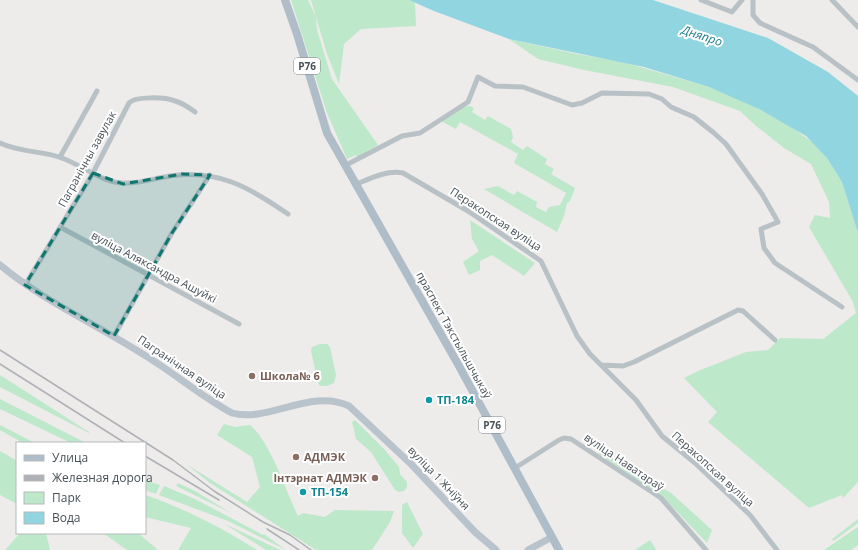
<svg xmlns="http://www.w3.org/2000/svg" width="858" height="550" font-family="'Open Sans',sans-serif">
<style>
.green{fill:#bde8ca}
.water{fill:#90d5e0}
.lines{fill:none;stroke-linecap:round;stroke-linejoin:round}
.street{stroke:#b8c1c6;stroke-width:5}
.secondary{stroke:#b9c3cb;stroke-width:7}
.primary{stroke:#aebdc7;stroke-width:8}
.rail{stroke:#aeb1b5;stroke-width:1.5}
.marked{fill:#0f766e;fill-opacity:0.2;stroke:#0f766e;stroke-width:3;stroke-dasharray:8 5;stroke-linejoin:round}
.education-dot{fill:#8d6e63;stroke:#fff;stroke-width:1.5}
.culture-dot{fill:#0f9aa8;stroke:#fff;stroke-width:1.5}
.labels{text-anchor:middle;stroke-width:4;stroke-linejoin:round;paint-order:stroke}
.shield{fill:#fff;stroke:#7e8489;stroke-width:1}
.shield-label{font-size:10px;font-weight:bold;fill:#465056}
.street-label{font-size:11px;fill:#465056;stroke:#fff}
.education-label{font-size:11px;font-weight:bold;fill:#785e54;stroke:#fff;text-anchor:start}
.culture-label{font-size:11px;font-weight:bold;fill:#0d838f;stroke:#fff;text-anchor:start}
.water-label{font-size:12px;font-style:italic;fill:#1c7d8c;stroke:#fff}
</style>
<rect width="100%" height="100%" fill="#eeebeb"/>
<path class="green" d="M291,0H308L316,17L317,30L332,79L378,145L357,157L356,155L347,159L327,113Z
M311,0H409L415,3L416,26L361,29L344,44L339,84L327,54Z
M509,39L577,54L623,62L709,87L742,100L790,126L816,145L827,158L842,182L858,233V482L843,498L842,495L809,508L708,422L717,412L684,378L698,371L746,352L768,350L780,338L823,339L856,313L853,302L809,227L815,215L830,218L829,202L811,164L784,148L755,125L740,111L673,87L584,70L538,59Z
M470,106L474,108L472,112L485,120L488,116L511,129L513,137L511,142L523,150L527,146L547,159L545,164L554,169L551,174L575,188L570,201L567,203L564,216L557,232L484,189L498,186L514,195L517,191L537,202L536,207L546,212L549,207L560,205L566,193L514,163L518,154L460,122L456,129L441,121L463,107Z
M481,208L532,237L527,245L476,213Z
M470,220L535,263L524,276L492,255L480,261V270L469,275L463,262L479,251L472,239Z
M320,344H327L330,347L336,375L334,383L327,386H320L318,383L311,351L312,347Z
M0,375L89,432V433L0,387Z
M0,399L86,443H71L0,409Z
M355,420L385,450L399,467L400,474L407,482V487L404,491L399,492L395,490L371,452L356,439L352,422Z
M224,424L235,427L250,425C270,441 286,491 298,516L303,513L325,517L335,510L394,511L390,522L372,550H316L210,483L186,464L247,502L260,487L252,457L217,435Z
M0,425L35,443H23L0,430Z
M0,451L17,461V504L0,495Z
M602,451L671,493L712,530L707,543L664,498L598,453Z
M145,480L160,485L156,494L145,490Z
M178,483L195,491L231,513L176,486Z
M164,486L195,499L263,535L264,534L286,550L228,521L159,495Z
M145,495C184,508 222,528 257,550H178L191,528L145,517Z
M407,502L423,534L413,548L402,533V505Z
M858,519V523L834,541L832,539Z
M223,523L280,550H266Z
M858,527V545L851,550H824Z
M20,533H46L50,550H5Z
M103,533H138L158,550H127Z
M650,540L656,549L655,550H635Z"/>
<path class="water" d="M409,0H653L768,38L828,72L858,96V233L842,182L827,158L806,136L759,109L709,87L644,67L509,39L434,11Z"/>
<g class="lines">
<path class="street" d="M701,0L732,12L742,0
M753,0V15L760,23L813,47L858,80
M832,0L858,27
M0,143C18,152 41,151 59,157C81,164 102,183 124,183C139,184 155,178 170,176C218,169 249,187 288,214
M60,157L97,91
M346,165L402,136L420,133L468,102L478,77L495,86L523,87L572,105L582,103L602,93L649,94L662,99L671,107L694,117L714,133L726,144L762,194L778,222L761,229L764,248L775,263L842,307
M357,184C371,178 387,170 403,173L468,211L541,261L577,336L590,354L636,400L662,436L695,463L750,515L777,550
M60,227L239,324
M25,285L93,173L129,103C135,96 166,97 175,101C183,103 188,107 195,112
M114,336L172,233L210,175
M601,365L623,366L634,362L738,310L743,311L775,340
M515,468L559,440L564,438L571,439L661,498L706,550"/>
<path class="secondary" d="M0,265C43,301 94,323 141,353C172,371 200,396 232,413C268,423 311,388 349,406L411,464L475,532L496,550
M528,550L552,537"/>
<path class="primary" d="M285,0L297,34L327,133L459,366L559,550"/>
<path class="rail" d="M0,350L173,460L218,494
M0,364L125,443
M145,456L219,500
M214,491L263,522L290,535L311,550
M267,529L299,550"/>
</g>
<path class="marked" d="M93,173L123,184L182,174L210,175L172,233L114,336L25,285Z"/>
<g class="education-dot">
<circle cx="252" cy="376" r="4"/>
<circle cx="296" cy="457" r="4"/>
<circle cx="375" cy="478" r="4"/>
</g>
<g class="culture-dot">
<circle cx="429" cy="400" r="4"/>
<circle cx="303" cy="492" r="4"/>
</g>
<g class="labels">
<g class="shield">
<rect x="294" y="58" width="26" height="16" rx="3"/>
<rect x="479" y="417" width="26" height="16" rx="3"/>
</g>
<g class="shield-label">
<text x="307" y="70">Р76</text>
<text x="492" y="429">Р76</text>
</g>
<g class="street-label">
<text transform="translate(87 159) rotate(-61)" y="4">Пагранічны завулак</text>
<text transform="translate(496 219) rotate(33)" y="4">Перакопская вуліца</text>
<text transform="translate(154 267) rotate(28)" y="4">вуліца Аляксандра Ашуйкі</text>
<text transform="translate(454 335) rotate(61)" y="4">праспект Тэкстыльшчыкаў</text>
<text transform="translate(182 367) rotate(34)" y="4">Пагранічная вуліца</text>
<text transform="translate(624 462) rotate(34)" y="4">вуліца Наватараў</text>
<text transform="translate(713 469) rotate(42)" y="4">Перакопская вуліца</text>
<text transform="translate(439 478) rotate(46)" y="4">вуліца 1 Жніўня</text>
</g>
<g class="education-label">
<text x="260" y="380">Школа№ 6</text>
<text x="304" y="461">АДМЭК</text>
<text x="367" y="482" text-anchor="end">Інтэрнат АДМЭК</text>
</g>
<g class="culture-label">
<text x="437" y="404">ТП-184</text>
<text x="311" y="496">ТП-154</text>
</g>
<g class="water-label">
<text transform="translate(702 36) rotate(18)" y="4">Дняпро</text>
</g>
</g>
<rect x="16" y="442" width="130" height="92" fill="#ffffff" stroke="#b5b9bb"/>
<rect x="24" y="455" width="20" height="6" fill="#aebdc7" stroke="#b5b9bb"/>
<text x="52" y="462" font-size="12" fill="#465056">Улица</text>
<rect x="24" y="475" width="20" height="6" fill="#aeb1b5" stroke="#b5b9bb"/>
<text x="52" y="482" font-size="12" fill="#465056">Железная дорога</text>
<rect x="24" y="492" width="20" height="12" fill="#bde8ca" stroke="#b5b9bb"/>
<text x="52" y="502" font-size="12" fill="#465056">Парк</text>
<rect x="24" y="512" width="20" height="12" fill="#90d5e0" stroke="#b5b9bb"/>
<text x="52" y="522" font-size="12" fill="#465056">Вода</text>
</svg>
